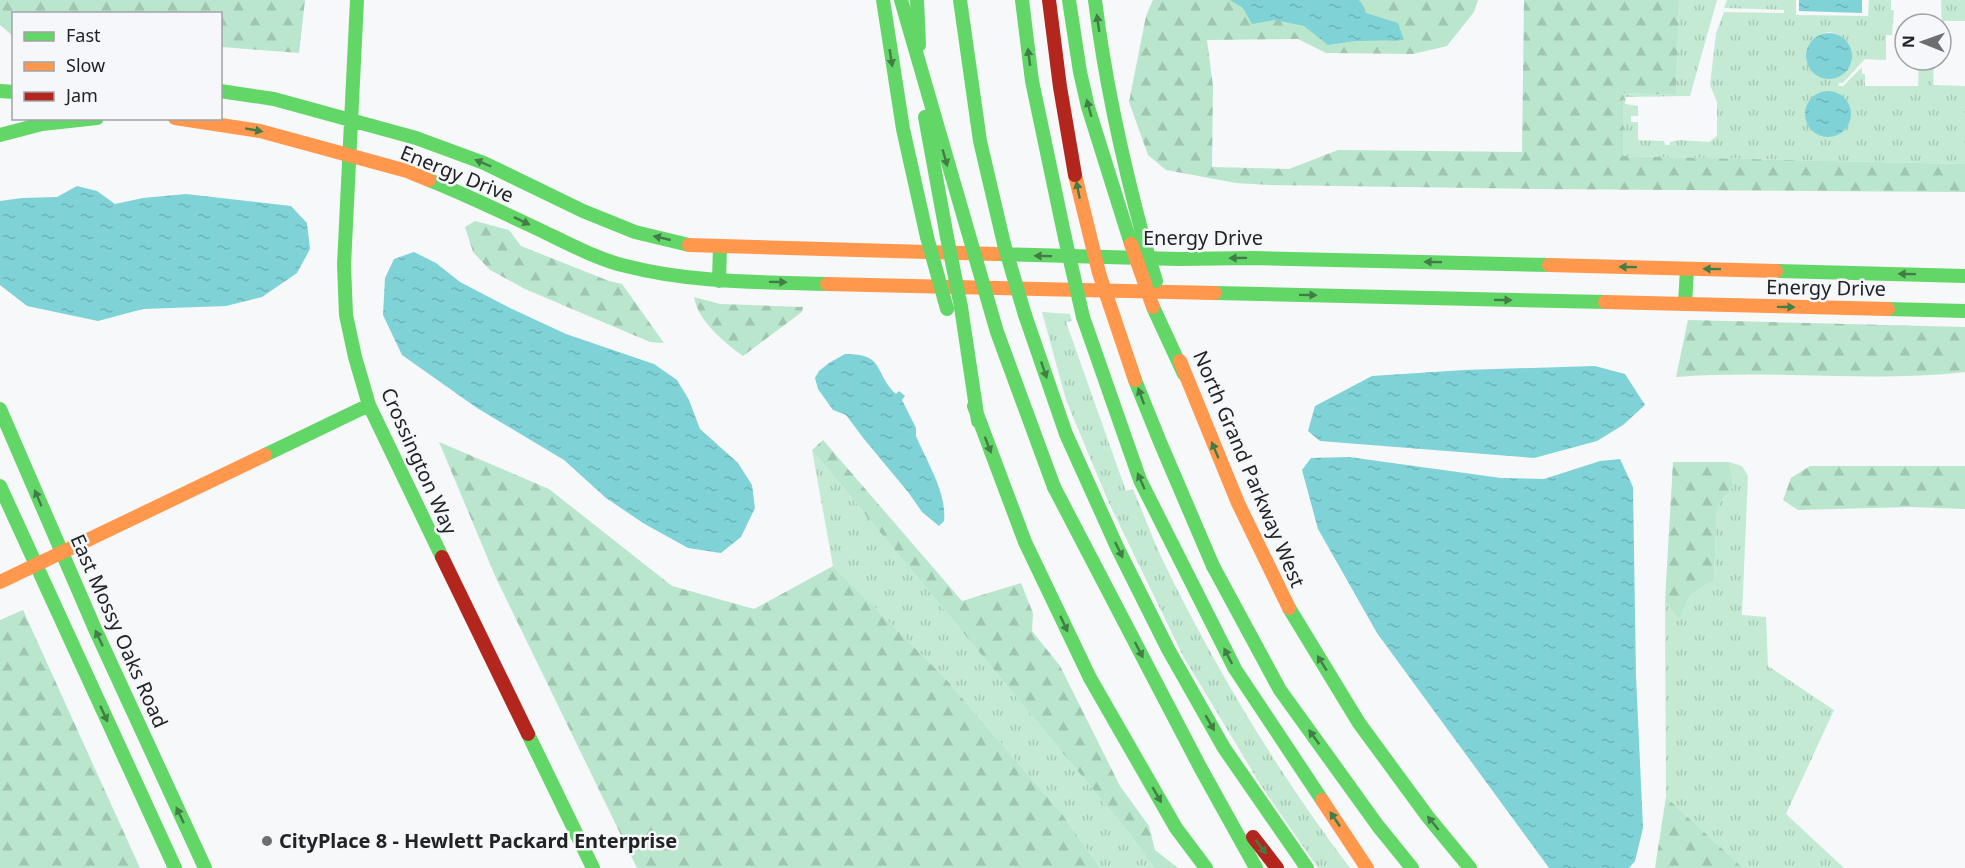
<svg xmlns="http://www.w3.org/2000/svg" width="1965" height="868" font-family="'Noto Sans',sans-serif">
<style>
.grass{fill:url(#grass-tufts);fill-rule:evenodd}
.forest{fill:url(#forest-firs)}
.water{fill:url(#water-ripples)}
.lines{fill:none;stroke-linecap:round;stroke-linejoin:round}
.fast{stroke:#63d668;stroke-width:14}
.slow{stroke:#ff974d;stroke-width:14}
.jam{stroke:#b3261e;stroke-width:14}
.fast-bridge{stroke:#63d668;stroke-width:14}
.slow-bridge{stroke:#ff974d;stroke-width:14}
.jam-bridge{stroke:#b3261e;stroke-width:14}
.oneway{fill:#427c46}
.poi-dot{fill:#6c6e6f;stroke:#f5f7fb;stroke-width:2}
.labels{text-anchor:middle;stroke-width:5;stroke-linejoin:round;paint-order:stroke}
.street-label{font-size:20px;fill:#222324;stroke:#f5f7fb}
.poi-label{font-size:20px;font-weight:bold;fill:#222324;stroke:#f5f7fb;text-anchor:start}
</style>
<defs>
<pattern id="grass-tufts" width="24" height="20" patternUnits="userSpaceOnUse" patternTransform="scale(1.5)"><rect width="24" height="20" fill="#c4ead4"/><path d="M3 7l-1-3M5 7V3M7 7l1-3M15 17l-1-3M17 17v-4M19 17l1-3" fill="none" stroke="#a8c8b6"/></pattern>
<pattern id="forest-firs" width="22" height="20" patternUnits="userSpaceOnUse" patternTransform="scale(1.5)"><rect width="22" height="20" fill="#bae6cd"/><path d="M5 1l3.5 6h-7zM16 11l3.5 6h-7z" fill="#a0c5b0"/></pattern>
<pattern id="water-ripples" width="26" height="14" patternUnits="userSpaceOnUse" patternTransform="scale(1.5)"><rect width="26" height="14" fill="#7fd2d6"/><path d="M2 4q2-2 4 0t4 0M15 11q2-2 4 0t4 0" fill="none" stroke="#6db4b8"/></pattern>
</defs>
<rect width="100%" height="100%" fill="#f6f8fa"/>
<path class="grass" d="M1679,0H1717L1690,96L1626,97L1625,104L1638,106V116H1631V122H1638V140L1664,141L1665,145H1670V142L1680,140L1709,142L1717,136V102L1710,85L1716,33L1724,12L1784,13V10L1724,8L1727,0H1796V15L1868,16L1869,0H1891V10H1894L1892,35H1886V60L1865,59L1843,83H1839L1838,86H1843L1862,67V74H1865V86H1918L1919,60H1934L1933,85L1965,86V164L1623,156V93L1676,95ZM1829,32L1837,34L1849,44L1807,63C1804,48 1813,35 1829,32Z
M1941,0H1965V21H1944L1942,35Z
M1042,312L1070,314L1072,321L1066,322L1126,491L1133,489C1145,517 1155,546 1169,573C1220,676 1280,776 1350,868H1318L1260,784L1183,656L1108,501L1066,400Z
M812,450L1129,833L1154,868H1100L1062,814L945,678L833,566Z
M1729,462L1742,466L1748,476L1742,615L1766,617L1768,666L1834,710L1786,814L1844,868H1743L1666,797L1665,601L1679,620L1690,595L1714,580L1717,506L1734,486Z"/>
<path class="forest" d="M0,0H305L299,53L221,47L220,14H14L13,36L0,25Z
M1153,0H1478L1474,12L1447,46L1413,54L1326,53L1298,39L1207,40L1213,86L1212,167L1289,169L1338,150L1522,152L1524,0H1679L1676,95L1623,93V156L1965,164V192L1537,189L1270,185L1236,183L1166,170L1148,155L1129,102L1146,16Z
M475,221L509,230L521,246L609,281L622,284L664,343L650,342L525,289L490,270L473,252L465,227Z
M694,297L720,304L803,307L802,312L743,356C724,342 698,321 694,297Z
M1688,320L1965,327V372C1869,383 1772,369 1676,377Z
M823,440L962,601L1021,583L1033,613L1032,631L1060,666L1120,786L1149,826L1155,850L1178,868H1154L1129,833L812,450Z
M439,442L549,489L672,586L754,609L833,566L945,678L1062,814L1100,868H637L496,578Z
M1673,462H1729L1734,486L1717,506L1714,580L1690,595L1679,620L1665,601Z
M1810,466H1965V509L1911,507L1798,510L1783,500L1791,478Z
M23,610L140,868H0V620Z
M1666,797L1743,868H1655Z"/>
<path class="water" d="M1230,0H1359L1366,13L1398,23L1404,40L1355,41L1328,45L1304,26L1275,20L1252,24L1243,8Z
M1799,0H1862V13L1799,11Z
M1806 56a23 23 0 1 1 46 0a23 23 0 1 1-46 0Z
M1805 114a23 23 0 1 1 46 0a23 23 0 1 1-46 0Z
M77,186L97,191L115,204L143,198L186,194L291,206L307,223L310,249L297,273L262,297L226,306L143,309L98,321L27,306L0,285V201L22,198L57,197Z
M414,252L436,263L460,282L510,308L566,334L654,364L677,380L689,400L700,429L738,463L752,485L755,508L741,537L721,553L688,548L643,523L606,498L564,460L477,408L402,355L383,315L385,278L394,259Z
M845,354C886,354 873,372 896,394L899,391L905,396L902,400L916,428V436C927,462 947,493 944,521L939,526L922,512L908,492L864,439L846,415L833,410L818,389L815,378L819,371L829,363Z
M1595,366L1625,374L1645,405L1623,425L1597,441L1534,458L1320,441L1308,431L1315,406L1372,376L1464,370Z
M1349,457L1501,478L1544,479L1600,461L1620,459L1633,487L1636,676L1643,828L1635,861L1629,868H1549L1377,633L1318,529L1302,470L1311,458Z"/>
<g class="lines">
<path class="fast" d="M357,0L344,265L346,315L355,357L369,405L442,557
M883,0L903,129L927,237
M917,0L919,45
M960,0L980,141L1004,244
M1022,0L1032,81L1065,238
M1069,0L1080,72L1088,107L1131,244
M1095,0C1105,83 1123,163 1145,244
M0,91L14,92
M220,91L274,99L416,138L484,163L583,211L635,232L689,245
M925,117L947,237
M0,135L42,124L97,118
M429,180C467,195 504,213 542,231C567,243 599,260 626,266C692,283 759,282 827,284
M996,254L1178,259L1254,258L1549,265
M1776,271L1965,276
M719,281L720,246
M1215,293L1605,302
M1685,304L1687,269
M961,307L978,421
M1153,307L1184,374
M1888,309L1965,311
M1025,315L1066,434L1117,547L1168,649L1224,748L1307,868
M1083,317L1140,480L1235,669L1322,800
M974,406L1025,542L1090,678L1176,828L1206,868
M0,409L95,629L205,868
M265,455L369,405
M0,486L175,868
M1054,487L1200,767L1256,868
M1213,566L1280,690L1378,826L1412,868
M1289,608L1359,723L1428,817L1470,868
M528,734L593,868"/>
<path class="slow" d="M175,118L260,131L407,171L429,180
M689,245L996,254
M1549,265L1776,271
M827,284L1215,293
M1605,302L1888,309
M1180,361L1238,503L1289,608
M0,582L265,455
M1322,800L1367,868"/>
<path class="jam" d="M442,557L528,734
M1253,837L1277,868"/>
<path class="fast-bridge" d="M901,0L997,332L1054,487
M927,237L947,309
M947,237L961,307
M1065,238L1083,317
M1004,244L1025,315
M1145,244L1156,281
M1135,380L1160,442L1213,566"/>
<path class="slow-bridge" d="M1075,175L1099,273L1135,380
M1131,244L1153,307"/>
<path class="jam-bridge" d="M1049,0L1060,87L1075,175"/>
</g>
<defs><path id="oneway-solid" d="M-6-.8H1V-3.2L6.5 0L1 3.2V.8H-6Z" transform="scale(1.5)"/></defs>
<g class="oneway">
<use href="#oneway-solid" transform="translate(1098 23) rotate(-98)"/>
<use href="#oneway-solid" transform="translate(1029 57) rotate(-97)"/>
<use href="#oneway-solid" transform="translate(891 58) rotate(81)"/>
<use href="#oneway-solid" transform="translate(1089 108) rotate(-105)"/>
<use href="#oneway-solid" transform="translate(254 130) rotate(10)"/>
<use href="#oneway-solid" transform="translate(945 158) rotate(74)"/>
<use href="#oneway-solid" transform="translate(483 163) rotate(-157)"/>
<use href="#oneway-solid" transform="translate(1078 190) rotate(-101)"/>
<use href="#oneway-solid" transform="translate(522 221) rotate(26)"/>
<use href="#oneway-solid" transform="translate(662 238) rotate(-167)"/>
<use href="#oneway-solid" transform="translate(1043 256) rotate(-179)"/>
<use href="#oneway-solid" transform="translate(1238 258) rotate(179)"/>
<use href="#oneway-solid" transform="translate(1433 262) rotate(-179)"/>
<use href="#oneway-solid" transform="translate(1628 267) rotate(-179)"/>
<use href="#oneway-solid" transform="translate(1712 269) rotate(-179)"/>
<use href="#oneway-solid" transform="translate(1907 274) rotate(-179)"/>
<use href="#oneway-solid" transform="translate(778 282) rotate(1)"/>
<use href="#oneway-solid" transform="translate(1308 295) rotate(1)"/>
<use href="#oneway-solid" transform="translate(1503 300) rotate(1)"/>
<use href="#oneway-solid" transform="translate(1786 307) rotate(1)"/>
<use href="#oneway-solid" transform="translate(1044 370) rotate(71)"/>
<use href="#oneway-solid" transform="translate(1141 396) rotate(-110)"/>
<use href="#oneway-solid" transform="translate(988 445) rotate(69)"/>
<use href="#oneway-solid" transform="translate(1215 450) rotate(-113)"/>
<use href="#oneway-solid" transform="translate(1141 481) rotate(-114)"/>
<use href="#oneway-solid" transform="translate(38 498) rotate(-113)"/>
<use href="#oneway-solid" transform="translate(1119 550) rotate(64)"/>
<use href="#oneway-solid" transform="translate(1064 624) rotate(65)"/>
<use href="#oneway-solid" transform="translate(99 638) rotate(-115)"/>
<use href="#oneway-solid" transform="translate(1139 650) rotate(63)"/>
<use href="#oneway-solid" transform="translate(1228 656) rotate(-117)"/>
<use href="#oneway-solid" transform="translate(1322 663) rotate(-122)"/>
<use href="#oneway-solid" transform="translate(104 714) rotate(65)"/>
<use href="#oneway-solid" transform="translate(1210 723) rotate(60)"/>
<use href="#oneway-solid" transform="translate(1314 737) rotate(-126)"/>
<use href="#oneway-solid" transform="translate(1157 795) rotate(60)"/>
<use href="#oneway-solid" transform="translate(180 815) rotate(-115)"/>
<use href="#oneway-solid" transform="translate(1335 819) rotate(-124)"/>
<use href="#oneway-solid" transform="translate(1433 823) rotate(-129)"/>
<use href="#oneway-solid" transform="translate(1261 847) rotate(53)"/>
</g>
<circle class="poi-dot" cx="267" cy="841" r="6"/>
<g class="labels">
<g class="street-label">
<text transform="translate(457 174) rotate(22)" y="7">Energy Drive</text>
<text x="1203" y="245">Energy Drive</text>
<text transform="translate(1826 288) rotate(1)" y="7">Energy Drive</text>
<text transform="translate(419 461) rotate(66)" y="7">Crossington Way</text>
<text transform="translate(1249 469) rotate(67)" y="7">North Grand Parkway West</text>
<text transform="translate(119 631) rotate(66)" y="7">East Mossy Oaks Road</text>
</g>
<g class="poi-label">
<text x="279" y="848">CityPlace 8 - Hewlett Packard Enterprise</text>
</g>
</g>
<rect x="12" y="12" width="210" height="108" fill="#f5f7fb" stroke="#a1a2a5" stroke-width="1.5"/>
<rect x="24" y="32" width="30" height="9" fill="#63d668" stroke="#a1a2a5" stroke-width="1.5"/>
<text x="66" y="42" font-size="18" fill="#222324">Fast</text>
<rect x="24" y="62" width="30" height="9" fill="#ff974d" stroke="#a1a2a5" stroke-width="1.5"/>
<text x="66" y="72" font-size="18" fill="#222324">Slow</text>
<rect x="24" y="92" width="30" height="9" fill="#b3261e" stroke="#a1a2a5" stroke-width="1.5"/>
<text x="66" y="102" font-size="18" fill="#222324">Jam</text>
<g transform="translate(1923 42) rotate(271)"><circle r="28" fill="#f5f7fb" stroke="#a1a2a5" stroke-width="1.5"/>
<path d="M0-4.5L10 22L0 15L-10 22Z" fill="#6c6e6f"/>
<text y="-9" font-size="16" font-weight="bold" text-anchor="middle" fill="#222324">N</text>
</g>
</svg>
